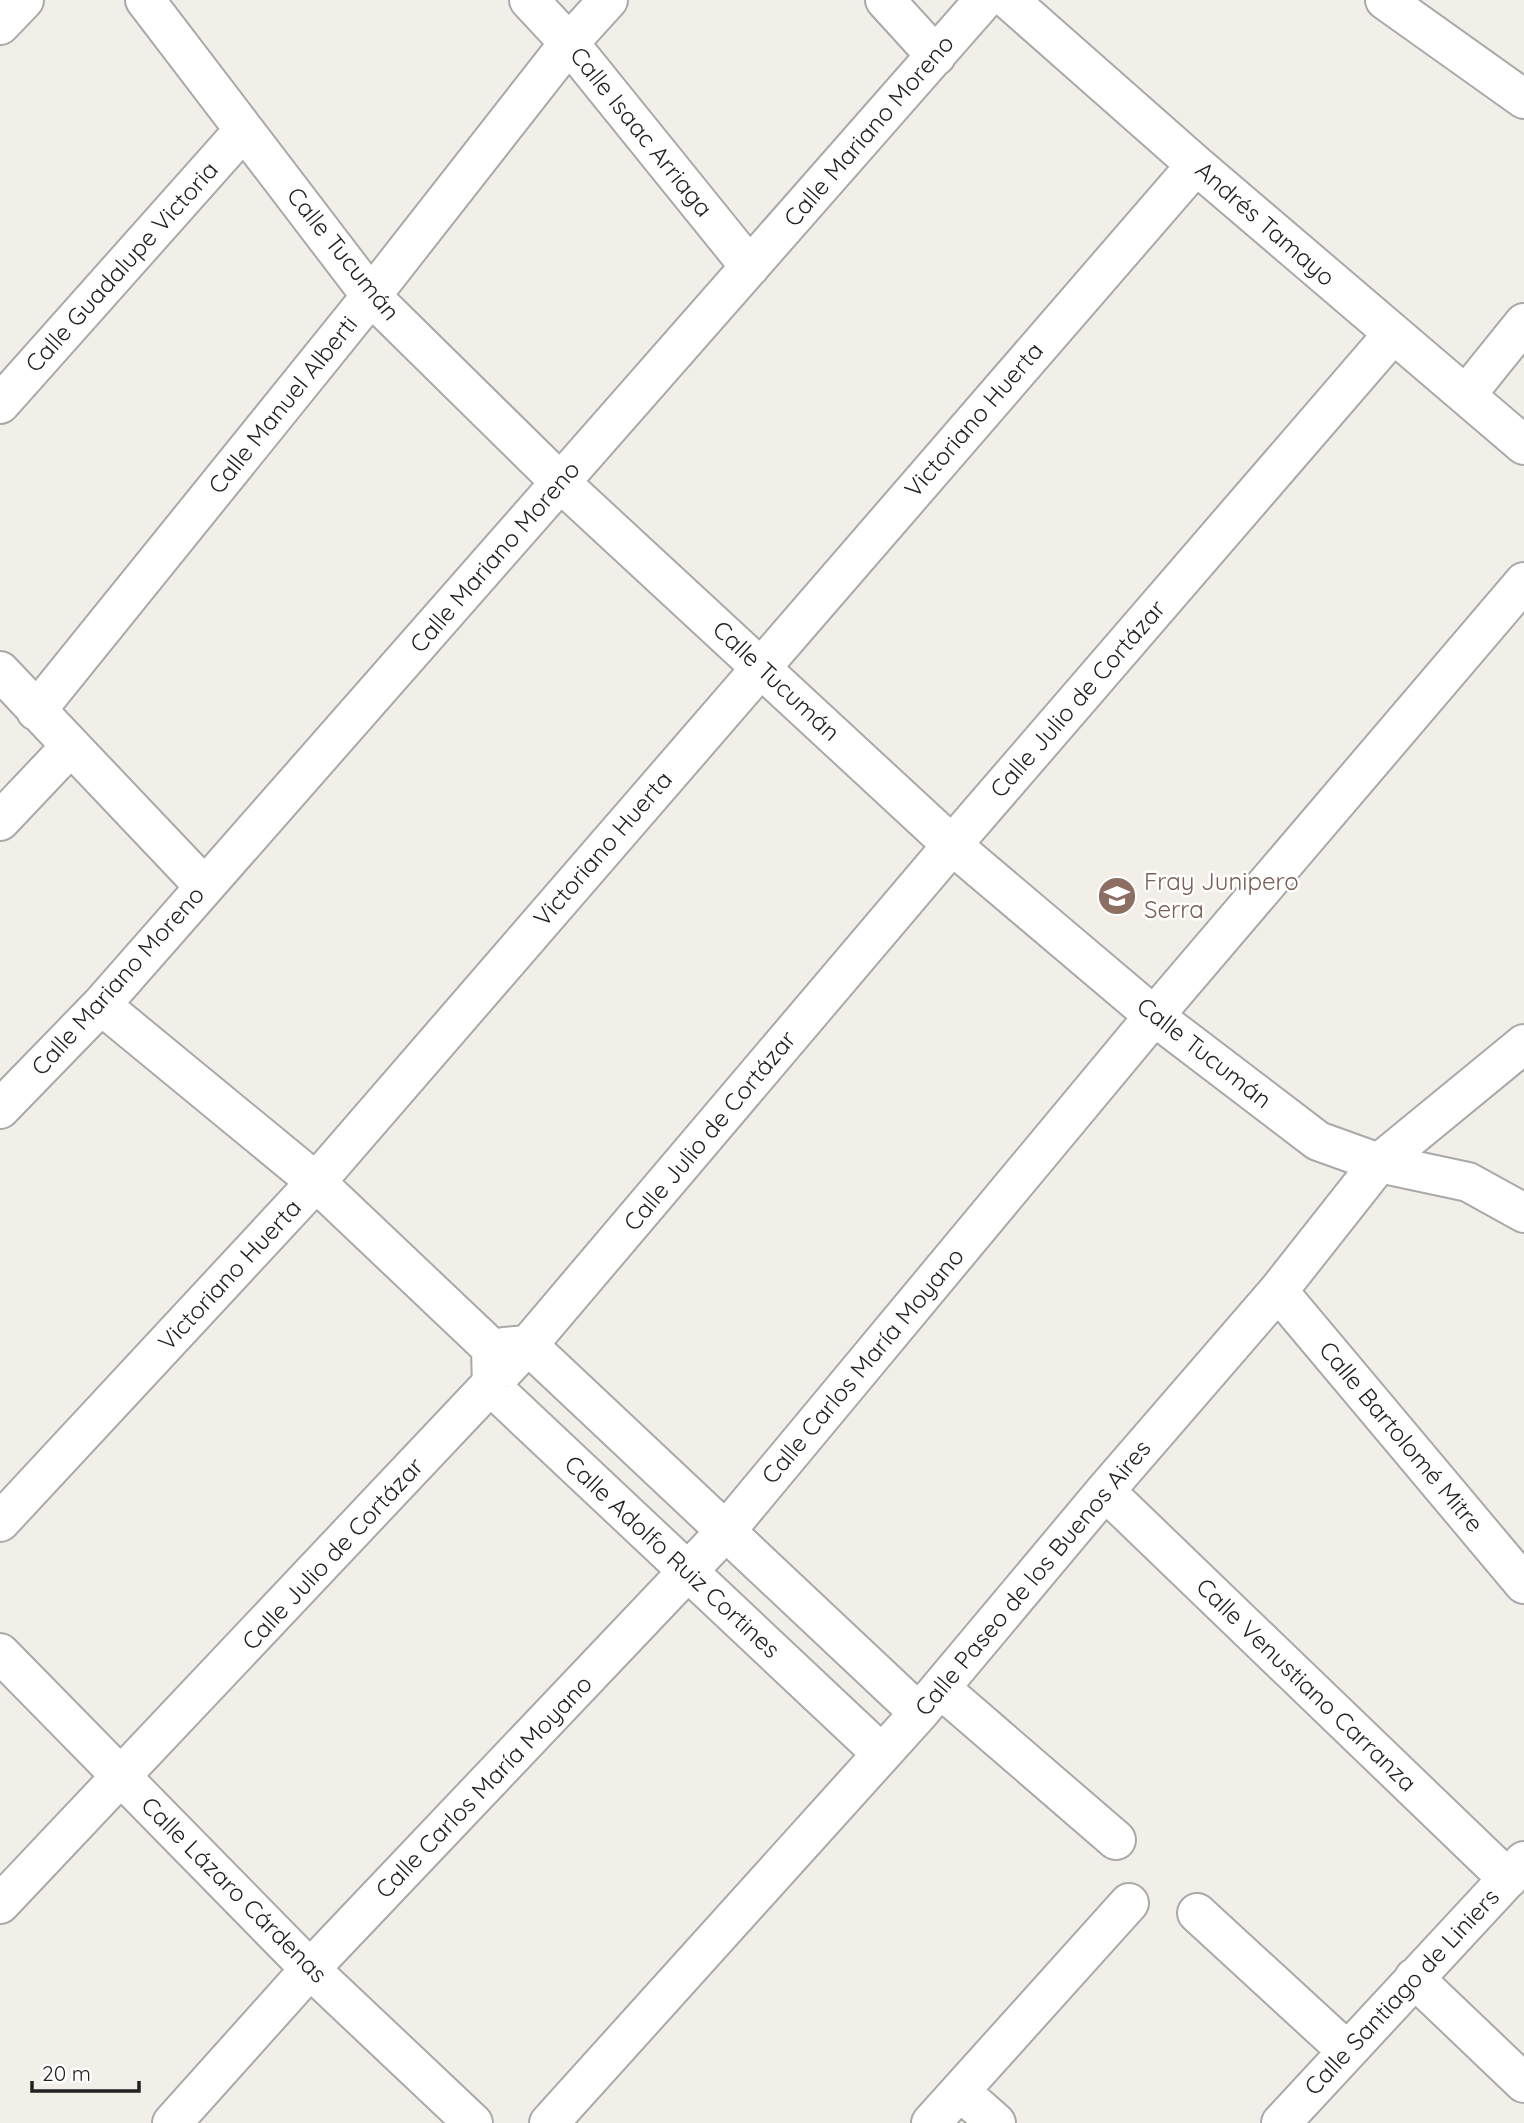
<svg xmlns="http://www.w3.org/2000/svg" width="1524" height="2123" font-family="Quicksand,sans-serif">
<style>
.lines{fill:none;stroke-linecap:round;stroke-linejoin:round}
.minor-casing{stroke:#a9a9a9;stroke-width:42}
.minor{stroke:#fff;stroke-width:38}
.labels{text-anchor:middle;stroke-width:5;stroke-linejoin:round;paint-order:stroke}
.street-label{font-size:24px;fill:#222;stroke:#fff}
.education-label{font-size:24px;fill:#785e54;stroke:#fff;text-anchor:start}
</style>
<rect width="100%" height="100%" fill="#f2efe9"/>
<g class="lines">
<g class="minor-casing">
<path id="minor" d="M145,0L371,296L561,483L952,845L1154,1016L1318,1141L1379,1163L1468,1182L1524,1213
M529,0L569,43L750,267
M885,0L936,56
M1009,0L1196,165L1524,445
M1385,0L1524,99
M0,25L24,0
M1466,395L1524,323
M0,404L244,130
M0,671L204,886
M36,711L371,296L569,43L608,0
M0,821L70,747
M101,1005L316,1182L491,1348L492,1387L882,1754
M0,1109L101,1005L984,0
M1278,1291L1524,1584
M504,1347L528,1345L919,1713
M1105,1491L1508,1879
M0,1522L316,1182L1196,165
M0,1653L310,1969L473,2123
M940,1688L1116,1840
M0,1904L528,1345L952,845L1393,334
M1197,1913L1346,2050
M1414,1978L1524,2083
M961,2092L996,2123
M172,2123L310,1969L725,1532L1154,1016L1524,582
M549,2123L919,1713L1105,1491L1278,1291L1379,1163L1524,1044
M931,2123L1129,1903
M1281,2123L1524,1861"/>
</g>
<use href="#minor" class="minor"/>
</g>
<defs>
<g id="school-disc" transform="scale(2.0125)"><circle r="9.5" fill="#8d6e63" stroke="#fff"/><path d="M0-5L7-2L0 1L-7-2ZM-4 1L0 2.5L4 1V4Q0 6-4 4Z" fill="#fff"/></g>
</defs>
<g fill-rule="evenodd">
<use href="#school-disc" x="1117" y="896"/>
</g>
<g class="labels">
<g class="street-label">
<text transform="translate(869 131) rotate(-49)" y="8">Calle Mariano Moreno</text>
<text transform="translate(641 132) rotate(51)" y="8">Calle Isaac Arriaga</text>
<text transform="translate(1265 224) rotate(41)" y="8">Andrés Tamayo</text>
<text transform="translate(343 254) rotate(51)" y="8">Calle Tucumán</text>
<text transform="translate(122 267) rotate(-48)" y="8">Calle Guadalupe Victoria</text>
<text transform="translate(283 405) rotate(-51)" y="8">Calle Manuel Alberti</text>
<text transform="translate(974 420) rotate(-49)" y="8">Victoriano Huerta</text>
<text transform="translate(495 557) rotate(-49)" y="8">Calle Mariano Moreno</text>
<text transform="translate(776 681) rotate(43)" y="8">Calle Tucumán</text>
<text transform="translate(1078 699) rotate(-49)" y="8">Calle Julio de Cortázar</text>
<text transform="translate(603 849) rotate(-49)" y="8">Victoriano Huerta</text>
<text transform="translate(118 981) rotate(-48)" y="8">Calle Mariano Moreno</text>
<text transform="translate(1204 1053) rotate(38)" y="8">Calle Tucumán</text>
<text transform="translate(710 1131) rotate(-50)" y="8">Calle Julio de Cortázar</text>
<text transform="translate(230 1275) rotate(-47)" y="8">Victoriano Huerta</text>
<text transform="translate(863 1366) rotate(-50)" y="8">Calle Carlos María Moyano</text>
<text transform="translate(1401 1437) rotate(50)" y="8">Calle Bartolomé Mitre</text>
<text transform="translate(333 1554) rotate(-47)" y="8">Calle Julio de Cortázar</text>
<text transform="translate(672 1557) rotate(43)" y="8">Calle Adolfo Ruiz Cortines</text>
<text transform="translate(1033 1578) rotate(-50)" y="8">Calle Paseo de los Buenos Aires</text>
<text transform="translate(1306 1685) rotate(44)" y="8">Calle Venustiano Carranza</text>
<text transform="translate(484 1787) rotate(-46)" y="8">Calle Carlos María Moyano</text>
<text transform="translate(234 1890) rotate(45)" y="8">Calle Lázaro Cárdenas</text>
<text transform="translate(1402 1992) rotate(-47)" y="8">Calle Santiago de Liniers</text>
</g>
<g class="education-label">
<text x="1144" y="890">Fray Junipero<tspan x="1144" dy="28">Serra</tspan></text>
</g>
</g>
<path d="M32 2081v10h107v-10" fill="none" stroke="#222222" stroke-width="3.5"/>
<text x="42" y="2081" font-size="21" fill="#222222" stroke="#ffffff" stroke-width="5" paint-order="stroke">20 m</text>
</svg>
